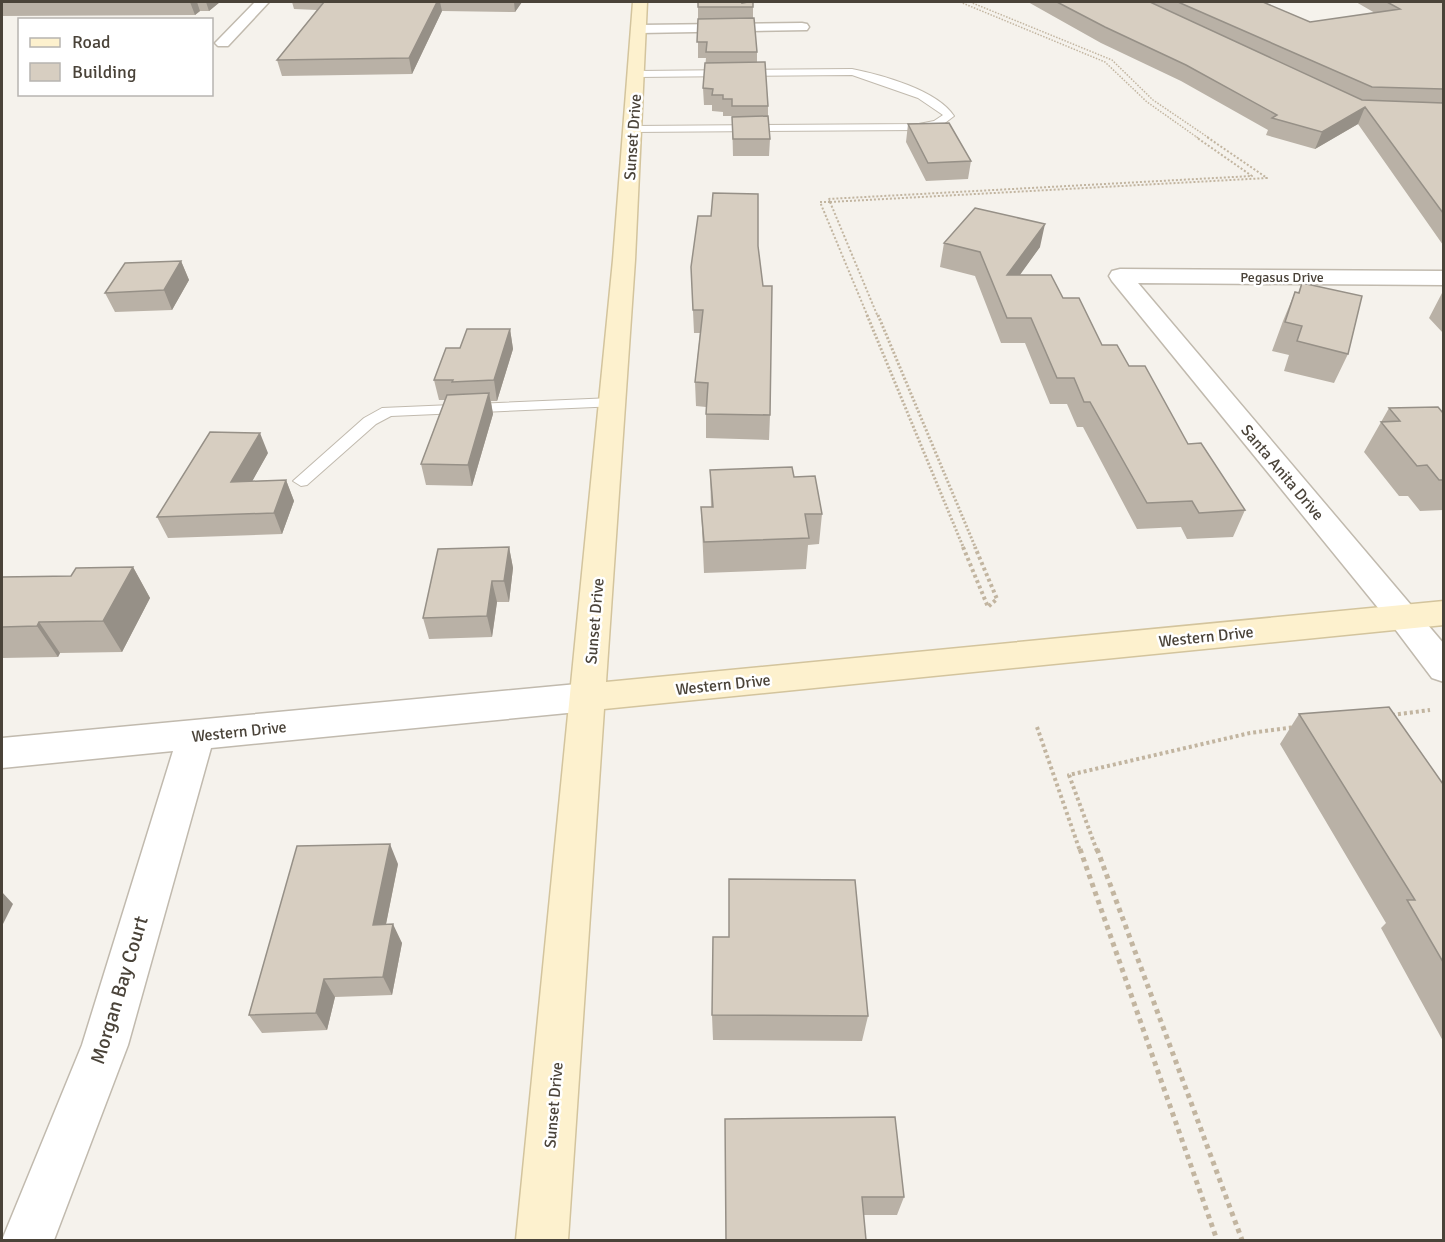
<svg xmlns="http://www.w3.org/2000/svg" width="1445" height="1242" font-family="Signika,sans-serif">
<style>
.lines{fill:none;stroke-linecap:round;stroke-linejoin:round}
.lane-casing{stroke:#c1baae;stroke-width:2}
.street-casing{stroke:#c1baae;stroke-width:3}
.secondary-casing{stroke:#d3c49d;stroke-width:3}
.path-far4{stroke:#c2b5a0;stroke-width:1.5;stroke-dasharray:1.5 1.5;stroke-linecap:butt}
.path-far3{stroke:#c2b5a0;stroke-width:2;stroke-dasharray:2 2;stroke-linecap:butt}
.path-far2{stroke:#c2b5a0;stroke-width:3;stroke-dasharray:2 2;stroke-linecap:butt}
.path-far1{stroke:#c2b5a0;stroke-width:4;stroke-dasharray:3 3;stroke-linecap:butt}
.path{stroke:#c2b5a0;stroke-width:5;stroke-dasharray:4.5 4.5;stroke-linecap:butt}
.lane{fill:#fff;fill-rule:evenodd}
.street{fill:#fff;fill-rule:evenodd}
.secondary{fill:#fdf1ce;fill-rule:evenodd}
.wall{fill:#b9b1a6}
.shaded-wall{fill:#969087}
.building{fill:#d7cec1;stroke:#969087;stroke-width:1.5}
.labels{text-anchor:middle;stroke-width:5;stroke-linejoin:round;paint-order:stroke}
.far-street-label{font-size:14px;fill:#4a4339;stroke:#fff}
.street-label{font-size:16px;fill:#4a4339;stroke:#fff}
.near-street-label{font-size:20px;fill:#4a4339;stroke:#fff}
</style>
<rect width="100%" height="100%" fill="#f5f2ec"/>
<g class="lines">
<g class="lane-casing">
<path id="lane" d="M852,69C882,75 937,90 954,116L941,126L919,130L633,132L628,129L633,126L919,124L934,121L943,115L918,98L852,75L637,77L632,74L637,71Z
M612,398L618,400L620,403L618,406L391,416L376,424L307,485L301,486L293,481L364,418L382,408Z"/>
</g>
<g class="street-casing">
<path id="street" d="M255,2H269L228,46H218L215,43L218,40Z
M802,23L807,24L809,27L807,30L640,33L633,29L640,25Z
M1120,269L1444,271V285L1138,283L1444,644V682L1432,678L1392,625L1112,281L1109,276L1112,271Z
M588,683L600,687L606,697L600,707L588,711L211,748L128,1045L54,1240H2L82,1045L173,751L2,768V738Z"/>
</g>
<g class="secondary-casing">
<path id="secondary" d="M633,2H647L635,260L606,682L1444,601V625L604,709L568,1240H516L613,260Z"/>
</g>
<path class="path-far4" d="M960,2L1105,62L1147,102L1198,138
M970,2L1112,60L1153,100L1209,138"/>
<path class="path-far3" d="M830,202L878,317
M830,202H820L868,317
M830,202L828,199L1252,176L1196,137
M830,202L1267,178L1207,137"/>
<path class="path-far2" d="M867,315L964,549
M878,315L976,549"/>
<path class="path-far1" d="M963,547L988,607L997,599L975,547
M1392,715L1430,710
M1037,727L1080,851
M1097,851L1069,775L1250,733L1295,727"/>
<path class="path" d="M1080,849L1217,1240
M1097,849L1242,1240"/>
<use href="#lane" class="lane"/>
<use href="#street" class="street"/>
<use href="#secondary" class="secondary"/>
</g>
<path class="wall" d="M2,2H220L209,11H200L195,15L2,16Z
M292,2H522L515,12L442,11L412,74L282,76L277,60L317,10L294,9Z
M698,2L742,3L753,7V18L757,52V62L768,106V116L770,139L769,156H733L732,116H723V112L712,111V105H704L703,88L706,58H698Z
M1028,2H1263L1310,22L1375,13L1356,2H1443V245L1358,124L1315,149L1266,135L1268,130L1181,81L1101,43Z
M908,124L971,161L968,179L926,181L906,142Z
M944,243L1040,247L1019,275L1063,298L1102,345L1129,366L1188,444L1245,510L1233,537L1187,539L1181,527L1137,529L1083,427H1077L1067,404H1050L1025,343H1001L975,276L940,267Z
M758,246L770,415L769,440L706,438V407L696,406L695,382L700,333H694L691,267Z
M181,261L189,280L172,310L115,312L105,293Z
M1302,283L1348,354L1334,383L1284,371L1289,355L1272,351L1283,321L1295,292L1298,293Z
M1442,293H1443V333L1429,318Z
M510,329L513,349L497,401H491L493,414L472,486L426,485L421,464L445,400H439L434,380L460,348Z
M1389,408L1443,413V510L1420,511L1408,496H1399L1364,452Z
M268,453L252,481L286,480L294,501L282,534L168,538L157,517Z
M710,470L794,477L822,514L819,544L808,545L806,569L704,573L701,507H711Z
M509,547L513,568L509,602H497L492,637L429,639L423,618Z
M133,567L150,598L122,652L60,653L58,657L2,658V577L71,576Z
M1299,714L1443,784V1041L1381,928L1386,923L1280,744Z
M398,864L386,924L402,943L392,995L335,997L327,1030L262,1033L249,1015Z
M729,937L868,1016L862,1041L713,1040L712,1015Z
M725,1119L904,1197L897,1215H864Z"/>
<path class="shaded-wall" d="M190,2H197L200,11L195,15Z
M206,2H220L209,11Z
M437,2H440L442,11L412,74L409,58Z
M514,2H522L515,12Z
M1365,107L1358,124L1315,149L1322,132Z
M1045,224L1040,247L1002,300L1007,275Z
M181,261L189,280L172,310L164,290Z
M510,329L513,349L497,401L494,380Z
M489,393L493,414L472,486L468,465Z
M260,433L268,453L240,503L231,482Z
M286,480L294,501L282,534L274,513Z
M509,547L513,568L509,602L504,581Z
M133,567L150,598L122,652L103,621Z
M492,581L497,602L492,637L487,616Z
M39,622L60,653L58,657L37,626Z
M390,844L398,864L382,944L373,925Z
M2,892L13,904L2,926Z
M393,924L402,943L392,995L383,977Z
M324,979L335,997L327,1030L316,1013Z"/>
<path class="building" d="M324,2H437L409,58L277,60Z
M698,2H742V3L748,2H753V7H698Z
M1057,2H1150L1362,100L1443,103V213L1365,107L1322,132L1272,118L1277,115L1186,65L1105,27Z
M1178,2H1263L1310,22L1400,9L1387,2H1443V89L1372,87Z
M754,18L757,52H706L707,42H697L698,19Z
M765,62L768,106H732V99H723V95H712L713,89L703,88L705,63Z
M768,116L770,139H733L732,117Z
M949,123L971,161L928,163L908,124Z
M713,193L758,194V246L763,286H772L770,415L706,414L708,383L695,382L703,310H693L691,267L698,216H711Z
M975,208L1045,224L1007,275H1051L1063,298H1079L1102,345H1117L1129,366H1145L1188,444L1201,443L1245,510L1199,513L1192,501L1147,503L1090,402H1084L1074,378H1057L1031,318H1007L980,252L944,243Z
M181,261L164,290L105,293L125,263Z
M1302,283L1362,296L1348,354L1297,341L1302,326L1285,322L1295,292L1299,293Z
M467,329H510L494,380L452,382L453,380H434L446,348H460Z
M489,393L468,465L421,464L447,395Z
M1438,407L1443,413V480H1439L1427,465L1417,466L1381,422L1400,421L1389,408Z
M210,432L260,433L231,482L286,480L274,513L157,517Z
M792,467L794,477L815,476L822,514H805L809,538L704,542L701,507H713L710,470Z
M509,547L504,581H492L487,616L423,618L438,549Z
M133,567L103,621L39,622L37,626L2,627V577L71,576L76,568Z
M1389,707L1443,784V962L1407,900H1415L1299,714Z
M390,844L373,925L393,924L383,977L324,979L316,1013L249,1015L297,846Z
M729,879L855,880L868,1016L712,1015L713,937H729Z
M895,1117L904,1197H862L866,1240H726L725,1119Z"/>
<g class="labels">
<g class="far-street-label">
<text x="1282" y="282">Pegasus Drive</text>
</g>
<g class="street-label">
<text transform="translate(632 137) rotate(-86)" y="6">Sunset Drive</text>
<text transform="translate(1283 472) rotate(50)" y="6">Santa Anita Drive</text>
<text transform="translate(594 621) rotate(-85)" y="6">Sunset Drive</text>
<text transform="translate(1206 636) rotate(-6)" y="6">Western Drive</text>
<text transform="translate(723 684) rotate(-6)" y="6">Western Drive</text>
<text transform="translate(239 731) rotate(-6)" y="6">Western Drive</text>
<text transform="translate(553 1105) rotate(-85)" y="6">Sunset Drive</text>
</g>
<g class="near-street-label">
<text transform="translate(119 990) rotate(-73)" y="7">Morgan Bay Court</text>
</g>
</g>
<rect width="1445" height="1242" fill="none" stroke="#4a4339" stroke-width="6"/>
<rect x="18" y="18" width="195" height="78" fill="#ffffff" stroke="#b7b4b0" stroke-width="1.5"/>
<rect x="30" y="38" width="30" height="9" fill="#fdf1ce" stroke="#b7b4b0" stroke-width="1.5"/>
<text x="72" y="48" font-size="18" fill="#4a4339">Road</text>
<rect x="30" y="63" width="30" height="18" fill="#d7cec1" stroke="#b7b4b0" stroke-width="1.5"/>
<text x="72" y="78" font-size="18" fill="#4a4339">Building</text>
</svg>
